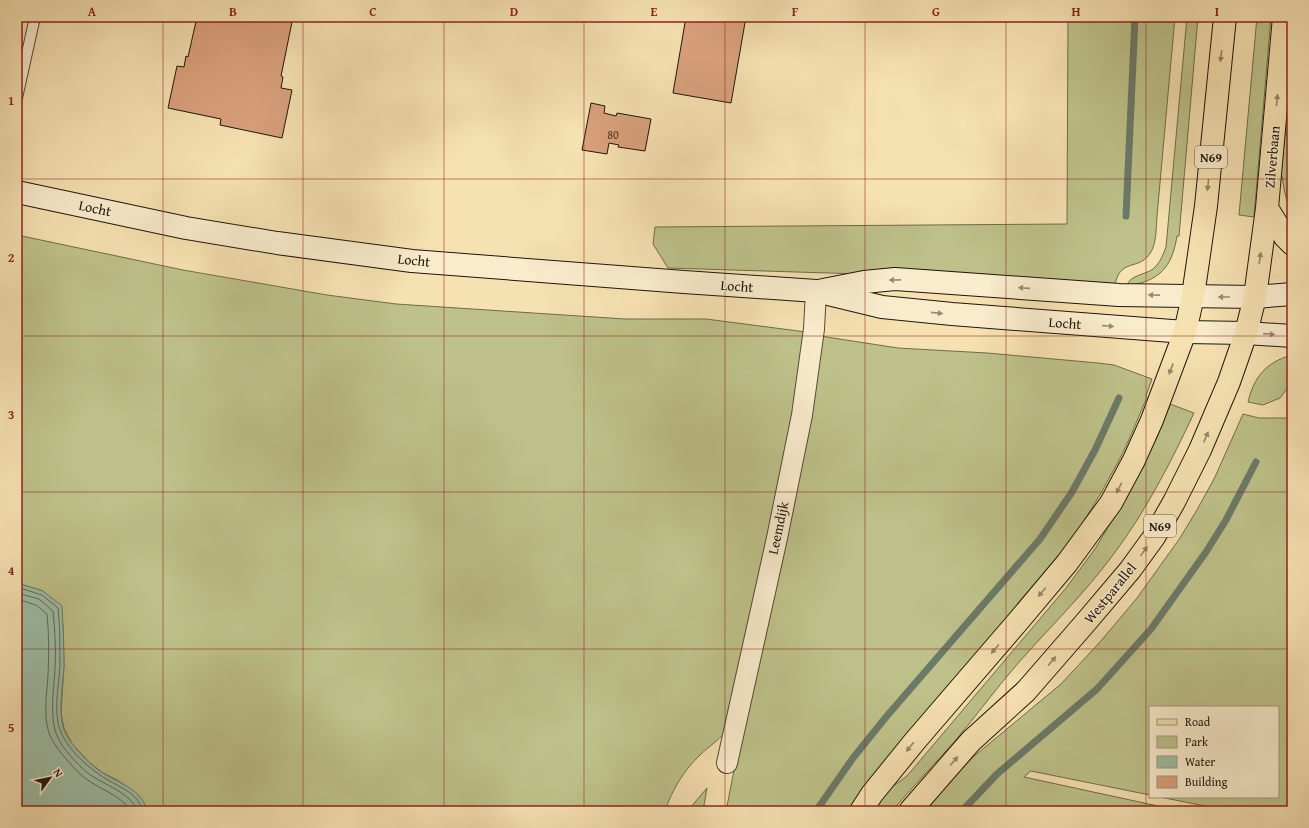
<svg xmlns="http://www.w3.org/2000/svg" width="1309" height="828" font-family="'Gentium Book Plus',serif">
<style>
.green{fill:#bec28a;stroke:#6e6c4c}
.water{fill:#9ebea6;stroke:#6b7a69}
.lines{fill:none;stroke-linecap:round;stroke-linejoin:round}
.shore{stroke:#5e6a5a;stroke-width:1}
.stream{stroke:#6b7a69;stroke-width:7}
.building{fill:#d9a17c;stroke:#1e150e}
.lane-casing{stroke:#544837;stroke-width:12}
.street-casing{stroke:#544837;stroke-width:22}
.secondary-casing{stroke:#1e150e;stroke-width:24}
.primary-casing{stroke:#1e150e;stroke-width:24}
.lane{stroke:#f9eccc;stroke-width:10}
.street{stroke:#f9eccc;stroke-width:20}
.secondary{stroke:#f9eccc;stroke-width:22}
.primary{stroke:#f6e1b1;stroke-width:22}
.oneway{fill:#958568}
.oneway2{fill:#968b76}
.grid{fill:none;stroke:#8f2418;stroke-width:1;stroke-opacity:0.55}
.labels{text-anchor:middle;stroke-width:3;stroke-linejoin:round;paint-order:stroke}
.number-label{font-size:12px;fill:#4d382a}
.shield{fill:#f9eccc;stroke:#605647;stroke-width:1}
.shield-label{font-size:13px;font-weight:bold;fill:#1e150e}
.street-label{font-size:14px;fill:#1e150e;stroke:#f9eccc}
.neatline{fill:none;stroke:#8f2418;stroke-width:1.5}
.grid-label{font-size:13px;text-anchor:middle;font-weight:bold;fill:#8f2418}
</style>
<rect width="100%" height="100%" fill="#f6e1b1"/>
<filter id="stains"><feTurbulence type="fractalNoise" baseFrequency=".005" numOctaves="4"/><feColorMatrix values="0 0 0 0 .2 0 0 0 0 .09 0 0 0 0 .02 0 0 0 .5 -.17"/></filter>
<radialGradient id="worn" r=".72"><stop offset=".6" stop-color="#630" stop-opacity="0"/><stop offset="1" stop-color="#630" stop-opacity=".3"/></radialGradient>
<path class="green" d="M1068,17H1175L1157,216C1156,227 1157,245 1149,255C1137,271 1119,257 1114,289L893,275L668,268L653,244L655,227L1067,224Z
M1187,17H1198L1179,236H1177C1172,268 1159,281 1127,286C1129,275 1145,275 1153,269C1160,263 1163,255 1166,247Z
M1257,17H1271L1254,217L1239,215Z
M1292,55V214C1286,202 1284,190 1282,176H1281Z
M17,235L183,270L327,295L396,304L625,319H706L806,332L797,410L725,732C717,742 709,746 700,755C684,770 672,790 665,811H147L146,806L119,781L103,773L90,763L72,744L64,728L61,713L64,666L63,625L43,591L17,583Z
M820,336L898,348L987,353L1098,363L1114,365L1152,379L1146,396L1147,397C1136,423 1126,449 1112,473C1099,498 1084,521 1068,545L853,811H726Z
M1292,355V382L1280,398L1263,405L1248,402C1254,377 1266,362 1292,355Z
M1170,404L1194,413C1171,462 1146,511 1113,555C1085,593 1051,626 1020,661C997,687 977,715 955,741C934,765 912,787 892,811H869L881,795L907,776L1066,588L1095,549L1116,514L1133,484L1157,437Z
M1292,413V811H1230L1160,797H1278V707H1150V795L1031,771L1024,777L1181,811H924L972,758L1061,684L1100,642L1137,598L1180,538L1198,508L1215,477L1243,414L1259,418H1288Z
M707,788L703,811H689L690,808Z"/>
<path class="water" d="M17,583L43,591L62,606C63,626 64,646 64,666C63,686 58,708 63,727C68,743 89,764 103,773C120,784 142,789 147,811H17Z"/>
<g class="lines">
<path class="shore" d="M17,587L42,595L58,608C60,627 60,647 60,666C59,685 53,712 60,730C67,748 84,764 100,775C115,786 138,791 143,811
M17,593L39,599L53,611C55,630 56,650 55,669C54,688 50,710 55,730C59,745 72,758 83,769C100,785 128,789 138,811
M17,599L36,605L47,614C49,634 49,655 48,675C47,693 43,715 49,733C55,748 67,760 78,772C93,788 120,793 131,811"/>
<path class="stream" d="M1126,216L1135,17
M816,811L853,758L886,717L1040,539L1072,492L1095,450L1119,398
M962,811L997,774L1097,689L1151,629L1206,552L1226,520L1256,462"/>
</g>
<path class="building" d="M197,17H293L281,76L283,77L281,88L292,90L282,138L220,125L221,119L168,108L177,66L184,67L186,56L188,57Z
M686,17H746L731,103L673,93Z
M591,103L605,106L604,113L616,116L617,113L651,119L645,151L618,147L619,145L609,143L607,154L582,150Z"/>
<g class="lines">
<g class="lane-casing">
<path id="lane" d="M17,98L35,17"/>
</g>
<g class="street-casing">
<path id="street" d="M727,763L777,538L802,415L814,329L816,291"/>
</g>
<g class="secondary-casing">
<path id="secondary" d="M17,192L186,228L277,243L412,261L684,282L816,291L882,307L952,314L1185,332L1246,333L1292,336
M823,290L864,282L895,279L1119,295L1255,297L1292,294"/>
</g>
<g class="primary-casing">
<path id="primary" d="M1267,208L1285,237L1292,244
M861,811L872,794L915,741L1020,619L1067,563L1111,503L1134,460L1152,420L1185,332L1193,296L1206,206L1225,17
M910,811L971,741L1026,691L1086,622L1130,570L1154,537L1174,502L1200,450L1229,382L1246,333L1255,297L1267,208L1284,17"/>
</g>
<use href="#lane" class="lane"/>
<use href="#street" class="street"/>
<use href="#secondary" class="secondary"/>
<use href="#primary" class="primary"/>
</g>
<defs><path id="oneway-solid" d="M-6-.8H1V-3.2L6.5 0L1 3.2V.8H-6Z"/></defs>
<g class="oneway">
<use href="#oneway-solid" transform="translate(1221 56) rotate(96)"/>
<use href="#oneway-solid" transform="translate(1277 100) rotate(-85)"/>
<use href="#oneway-solid" transform="translate(1208 185) rotate(96)"/>
<use href="#oneway-solid" transform="translate(1260 258) rotate(-82)"/>
<use href="#oneway-solid" transform="translate(1171 369) rotate(110)"/>
<use href="#oneway-solid" transform="translate(1206 437) rotate(-67)"/>
<use href="#oneway-solid" transform="translate(1119 488) rotate(117)"/>
<use href="#oneway-solid" transform="translate(1144 551) rotate(-54)"/>
<use href="#oneway-solid" transform="translate(1042 592) rotate(130)"/>
<use href="#oneway-solid" transform="translate(995 649) rotate(131)"/>
<use href="#oneway-solid" transform="translate(1052 661) rotate(-49)"/>
<use href="#oneway-solid" transform="translate(910 747) rotate(129)"/>
<use href="#oneway-solid" transform="translate(954 761) rotate(-49)"/>
</g>
<g class="oneway2">
<use href="#oneway-solid" transform="translate(895 280) rotate(179)"/>
<use href="#oneway-solid" transform="translate(1024 288) rotate(-176)"/>
<use href="#oneway-solid" transform="translate(1154 295) rotate(-179)"/>
<use href="#oneway-solid" transform="translate(1224 297) rotate(-180)"/>
<use href="#oneway-solid" transform="translate(937 313) rotate(6)"/>
<use href="#oneway-solid" transform="translate(1108 326) rotate(4)"/>
<use href="#oneway-solid" transform="translate(1269 334) rotate(4)"/>
</g>
<path class="grid" d="M163,17V811M303,17V811M444,17V811M584,17V811M725,17V811M865,17V811M1006,17V811M1146,17V811M17,179H1292M17,336H1292M17,492H1292M17,649H1292"/>
<g class="labels">
<g class="number-label">
<text x="613" y="139">80</text>
</g>
<g class="shield">
<rect x="1195" y="146" width="32" height="22" rx="3"/>
<rect x="1144" y="515" width="32" height="22" rx="3"/>
</g>
<g class="shield-label">
<text x="1211" y="162">N69</text>
<text x="1160" y="531">N69</text>
</g>
<g class="street-label">
<text transform="translate(1272 157) rotate(-85)" y="5">Zilverbaan</text>
<text transform="translate(95 208) rotate(12)" y="5">Locht</text>
<text transform="translate(414 260) rotate(6)" y="5">Locht</text>
<text transform="translate(737 286) rotate(4)" y="5">Locht</text>
<text transform="translate(1065 323) rotate(4)" y="5">Locht</text>
<text transform="translate(778 528) rotate(-78)" y="5">Leemdijk</text>
<text transform="translate(1110 593) rotate(-51)" y="5">Westparallel</text>
</g>
</g>
<rect width="1309" height="828" fill="none" stroke="#f6e1b1" stroke-width="44"/>
<rect x="1149" y="706" width="130" height="92" fill="#f9eccc" stroke="#a19680"/>
<rect x="1157" y="719" width="20" height="6" fill="#f6e1b1" stroke="#a19680"/>
<text x="1185" y="726" font-size="12" fill="#1e150e">Road</text>
<rect x="1157" y="736" width="20" height="12" fill="#bec28a" stroke="#a19680"/>
<text x="1185" y="746" font-size="12" fill="#1e150e">Park</text>
<rect x="1157" y="756" width="20" height="12" fill="#9ebea6" stroke="#a19680"/>
<text x="1185" y="766" font-size="12" fill="#1e150e">Water</text>
<rect x="1157" y="776" width="20" height="12" fill="#d9a17c" stroke="#a19680"/>
<text x="1185" y="786" font-size="12" fill="#1e150e">Building</text>
<g transform="translate(50 778) rotate(57)" stroke="#f9eccc" stroke-width="3" paint-order="stroke">
<path d="M0-3L7 15L0 10L-7 15Z" fill="#1e150e"/>
<text y="-6" font-size="11" font-weight="bold" text-anchor="middle" fill="#1e150e">N</text>
</g>
<rect x="22" y="22" width="1265" height="784" class="neatline"/>
<g class="grid-label">
<text x="92" y="16">A</text>
<text x="233" y="16">B</text>
<text x="373" y="16">C</text>
<text x="514" y="16">D</text>
<text x="654" y="16">E</text>
<text x="795" y="16">F</text>
<text x="936" y="16">G</text>
<text x="1076" y="16">H</text>
<text x="1217" y="16">I</text>
<text x="11" y="105">1</text>
<text x="11" y="262">2</text>
<text x="11" y="419">3</text>
<text x="11" y="575">4</text>
<text x="11" y="732">5</text>
</g>
<rect width="100%" height="100%" filter="url(#stains)"/>
<rect width="100%" height="100%" fill="url(#worn)"/>
</svg>
